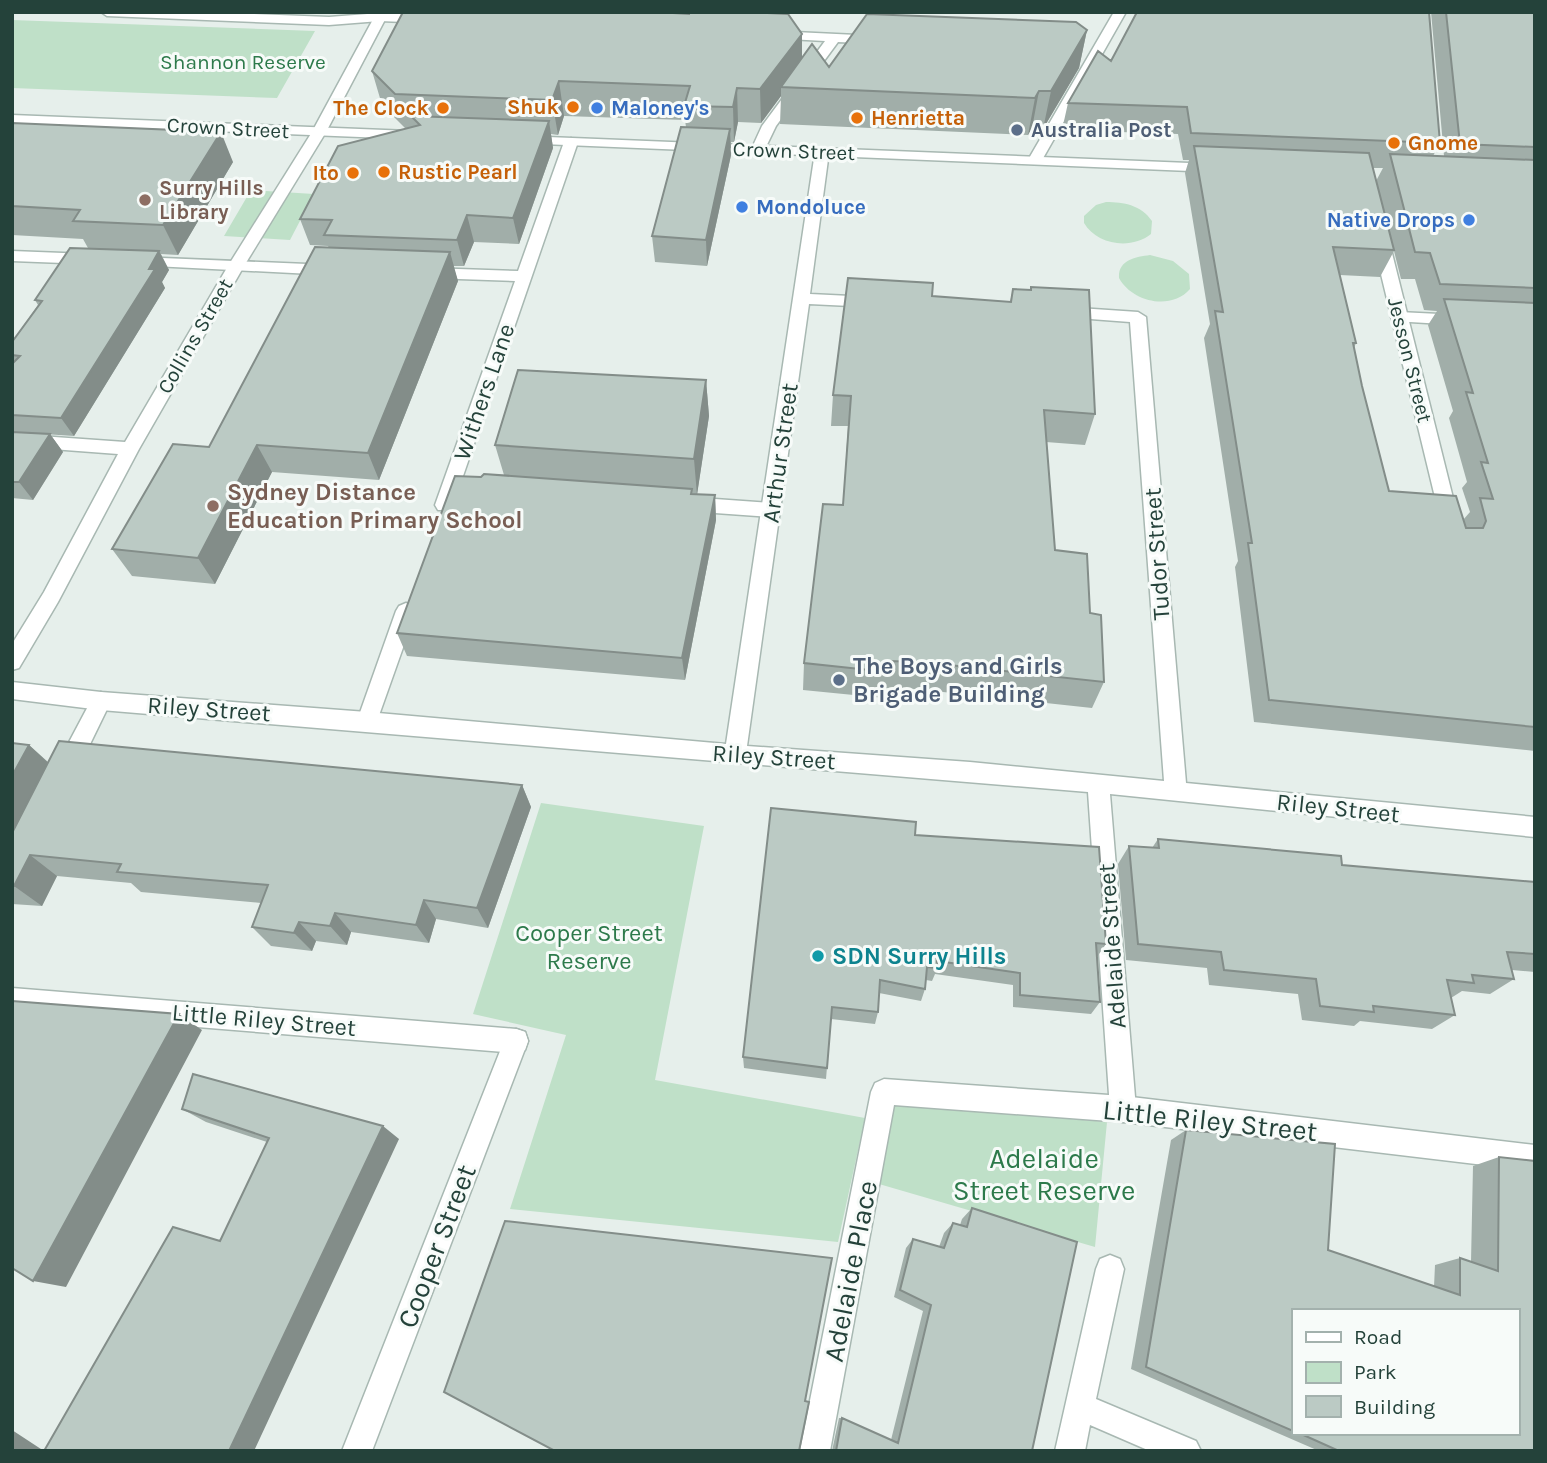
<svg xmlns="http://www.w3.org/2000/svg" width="1547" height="1463" font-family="Karla,sans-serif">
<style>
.green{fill:#bfe0c8}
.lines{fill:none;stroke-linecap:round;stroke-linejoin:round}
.service-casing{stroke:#a8b8b2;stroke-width:3}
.pedestrian-casing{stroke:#a8b8b2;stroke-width:3}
.minor-casing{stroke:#a8b8b2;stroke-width:3}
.tertiary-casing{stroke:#a8b8b2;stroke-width:3}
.service{fill:#fff;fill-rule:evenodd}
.pedestrian{fill:#fff;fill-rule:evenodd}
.minor{fill:#fff;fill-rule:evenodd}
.tertiary{fill:#fff;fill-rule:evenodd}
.wall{fill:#a1aea9;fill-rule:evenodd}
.shaded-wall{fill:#838d89}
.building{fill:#bbcac4;stroke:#838d89;stroke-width:2}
.food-dot{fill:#e8710a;stroke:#f7fbf9;stroke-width:2.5}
.shop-dot{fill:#3f7fe0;stroke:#f7fbf9;stroke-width:2.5}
.service-dot{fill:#5c6f8a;stroke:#f7fbf9;stroke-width:2.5}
.education-dot{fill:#8d6e63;stroke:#f7fbf9;stroke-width:2.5}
.culture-dot{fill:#0f9aa8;stroke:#f7fbf9;stroke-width:2.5}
.labels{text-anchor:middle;stroke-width:6;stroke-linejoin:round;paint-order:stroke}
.far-park-label{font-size:21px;fill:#2d7a4b;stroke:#f7fbf9}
.far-food-label{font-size:21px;font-weight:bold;fill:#c56008;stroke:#f7fbf9;text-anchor:end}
.far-shop-label{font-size:21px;font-weight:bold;fill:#366cbe;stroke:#f7fbf9;text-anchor:start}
.far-street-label{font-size:21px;fill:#24423a;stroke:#f7fbf9}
.far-service-label{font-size:21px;font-weight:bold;fill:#4e5e75;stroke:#f7fbf9;text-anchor:start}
.far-education-label{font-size:21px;font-weight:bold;fill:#785e54;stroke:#f7fbf9;text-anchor:start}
.street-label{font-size:24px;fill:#24423a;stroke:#f7fbf9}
.education-label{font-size:24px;font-weight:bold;fill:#785e54;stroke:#f7fbf9;text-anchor:start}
.service-label{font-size:24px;font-weight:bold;fill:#4e5e75;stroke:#f7fbf9;text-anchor:start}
.park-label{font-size:24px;fill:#2d7a4b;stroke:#f7fbf9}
.culture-label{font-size:24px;font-weight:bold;fill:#0d838f;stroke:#f7fbf9;text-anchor:start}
.near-street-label{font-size:28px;fill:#24423a;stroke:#f7fbf9}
.near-park-label{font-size:28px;fill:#2d7a4b;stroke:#f7fbf9}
</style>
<rect width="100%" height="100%" fill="#e6efeb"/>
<path class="green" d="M12,20L315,31L277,98L12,88Z
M251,190L314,194L290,240L224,236Z
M1106,202C1124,202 1141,205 1152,221L1151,234C1131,250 1097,245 1084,223V216L1096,205Z
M1150,255L1173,261L1189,274L1190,289C1171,311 1132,302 1119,278C1118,260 1135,257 1150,255Z
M541,803L704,826L655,1080L865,1118L838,1242L510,1209L566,1035L473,1014Z
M892,1104L1107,1122L1095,1247L879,1184Z"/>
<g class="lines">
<g class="service-casing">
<path id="service" d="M101,12H206L329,17L380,13L427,15L433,19L427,23L380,21L329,25L107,16Z
M774,31L878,36L884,40L878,44L838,42L776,126L763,153L758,154L751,150L762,126L825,41L769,38L768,35Z
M571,138L578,142L453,505L450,510H438L435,505L515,281L429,278L421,273L429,268L518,271L564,142Z
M12,251L89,254L97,259L89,264L12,261Z
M139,257L331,265L339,270L331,275L134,265L131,262Z
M1399,312L1460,315L1468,320L1460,325L1393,321L1391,317Z
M687,497L772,503L779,505L781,510L779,515L772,517L687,511L681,509L678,504L681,499Z
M406,603L413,606L416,611L377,721L374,727L367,730L360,727L357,721L396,611L399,606Z
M101,692L108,695L111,701L75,775L67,777L59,775L56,768L59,761L94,695Z
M12,988L516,1029L525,1032L528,1041L525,1050L516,1053L12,1012Z
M884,1079L1123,1096L1535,1145V1171L1123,1122L894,1105L830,1451H800L871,1092L875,1083Z"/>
</g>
<g class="pedestrian-casing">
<path id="pedestrian" d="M319,128L326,132L244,266L236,271L231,269L228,266L312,132Z"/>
</g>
<g class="minor-casing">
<path id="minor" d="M377,12H389L326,132L319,136L314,135L312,132Z
M1114,12H1126L1042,160L1035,164L1030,163L1028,160Z
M822,148L829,152L810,294L871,297L879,302L871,307L809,304L747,746L970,762L1164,781L1130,322L1064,317L1056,312L1064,307L1138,312L1146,317L1186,783L1535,817V837L1110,794L1136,1109L1132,1118L1123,1122L1114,1118L1110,1109L1088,792L101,710L12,699V682L101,692L367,712L726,744L815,152Z
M1380,232L1388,237L1459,522L1457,527H1443L1441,522L1372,237Z
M236,261L244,266L139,449L58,602L19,668L12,670V644L44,592L118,454L12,446V434L125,442L228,266Z
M516,1029L525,1032L528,1041L372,1451H342L504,1041L507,1032Z
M1110,1255L1120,1259L1124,1269L1096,1399L1196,1441L1201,1451H1150L1090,1425L1085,1451H1055L1096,1269L1100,1259Z"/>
</g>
<g class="tertiary-casing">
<path id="tertiary" d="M12,115L410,131L417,135L410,139L12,123Z
M523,136L1214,164L1221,168L1214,172L518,143V137Z"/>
</g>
<use href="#service" class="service"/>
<use href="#pedestrian" class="pedestrian"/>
<use href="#minor" class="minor"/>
<use href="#tertiary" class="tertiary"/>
</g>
<path class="wall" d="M268,12H331L330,14Z
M1431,12H1535V751L1254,722L1235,567L1238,561L1204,338L1210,324L1185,173L1189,160H1183L1178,134L1062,130L1068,103L1111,61L1440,143L1433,156H1444ZM1373,168H1383L1376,181ZM1394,251L1401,279H1415L1424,310L1437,311L1428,325L1453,411L1449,418L1467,482L1462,488L1470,512L1463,520L1389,491L1362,386L1354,348L1356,343L1340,275L1380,277Z
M1087,30L1079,68L1043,129L1032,128L1028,135L780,124L781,96L761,123L738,122L734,142H731V155L707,266L655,262L652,236L686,127L685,120L564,116L558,135L551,134L553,148L519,244L474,242L464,266H453L458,281L379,480L272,472L215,584L132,576L112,549L209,447L329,248L328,246L310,245L300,219L405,128L382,105L372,71L802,59L829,67Z
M12,123L233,162L178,255L161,254L169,270L162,282L165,288L74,436L44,434H50L63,452L33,500L12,498V342L38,305L35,300L88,248L83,239L12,235Z
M1013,289L1095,414L1085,445L1046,442L1055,550L1090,613L1104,682L1092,708L915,689L885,688L884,698L803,690L804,663L843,505L848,426H831L833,395L932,296L1010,302Z
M706,380L709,416L697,494L715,495L716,520L685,680L407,656L397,633L481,477L504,475L495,445Z
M12,743L29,745L48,762L522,785L531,807L488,928L436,919L429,943L351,932L347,945L316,941L312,951L271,946L252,927L261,903L141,892L131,883L57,876L42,906L12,904Z
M915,835L1106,944L1097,957L1100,1002L1091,1014L1013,1007V985L935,974L932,981L926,980L925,989L921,1001L879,993L878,1012L875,1024L831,1019L826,1079L744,1068L743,1057Z
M1158,839L1342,865L1535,882V972L1512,970L1514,979L1490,994L1462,991L1451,998L1455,1015L1432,1029L1360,1021L1354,1026L1302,1020L1298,994L1209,985L1207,968L1126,960L1118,864L1129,846L1152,848Z
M182,1109L399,1139L220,1241L267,1142L206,1122Z
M1186,1130L1328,1250L1434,1287L1435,1265L1460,1258L1471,1262L1473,1166L1499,1157L1535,1451H1319L1131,1369L1171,1140ZM1293,1311L1517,1433H1293Z
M972,1208L1032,1451H832L839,1418H842L891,1440L923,1311L894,1297L906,1248L913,1239L939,1247L944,1233L953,1223L960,1225L962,1219Z"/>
<path class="shaded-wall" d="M1087,30L1079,68L1043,129L1051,91Z
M802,34V68L781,87V96L761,123L760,89Z
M559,81L564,116L558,135L552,100Z
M737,88L738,122L734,142L733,107Z
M1039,91L1032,128L1028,135L1035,98Z
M549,121L553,148L519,244L513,218Z
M730,129L731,155L707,266L706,240Z
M221,132L233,162L178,255L163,225Z
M467,215L474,242L464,266L457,240Z
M159,251L169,270L162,282L165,288L74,436L61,418Z
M450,252L458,281L379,480L368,453Z
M706,380L709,416L697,495L694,459Z
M50,434L63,452L33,500L19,482Z
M257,445L272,472L215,584L198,558Z
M715,495L716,520L685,680L682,658Z
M29,745L54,768L12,850V776Z
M522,785L531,807L488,928L477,908Z
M30,855L57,876L42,906L14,886Z
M424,900L436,919L429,943L416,925Z
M335,913L351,932L347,945L330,926Z
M299,922L316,941L312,951L294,933Z
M179,1014L202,1030L66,1287L33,1281Z
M383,1126L399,1139L254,1451H229Z
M12,1430L44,1451H12Z"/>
<path class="building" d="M403,12H656L689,14V12H744L788,14L802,34L760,89L737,88L733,107L684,106L690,86L559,81L552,100L395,94L372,71Z
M1137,12H1429L1440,143L1191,133L1187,107L1068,103L1098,51L1111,61Z
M1446,12H1535V147L1460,144Z
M867,14L1076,22L1087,30L1051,91H1039L1035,98L781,87L812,44L829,67Z
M411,116L549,121L513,218L467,215L457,240L324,235L332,220L300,219L338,146L420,125Z
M12,123L221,132L163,225L73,221L80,210L12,206Z
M681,127L730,129L706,240L652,236Z
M1194,146L1369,153L1394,250L1333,247L1356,343H1353L1362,386L1389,491L1456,496L1466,528H1483L1486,521L1480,498L1493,499L1481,462L1488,463L1466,392L1473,393L1444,299L1535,303V727L1269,700L1248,543H1252L1215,311L1223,312Z
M1390,154L1535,160V288L1440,284L1430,253L1415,252Z
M315,247L450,252L368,453L257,445L198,558L112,549L173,444L209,447Z
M70,248L159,251L149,269H155L61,418L12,415V364L20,356L12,355V342L42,301L35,300Z
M848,278L933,283L932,296L1011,302L1013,289L1031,290V287L1089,290L1095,414L1044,410L1055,550L1087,554L1090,613L1101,615L1104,682L921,662L889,661L888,672L804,663L823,504L843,505L851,396L833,395Z
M518,370L706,380L694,459L495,445Z
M12,432L50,434L19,482H12Z
M484,474L692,489L691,494L715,495L682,658L397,633L455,476L481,477Z
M59,741L522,785L477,908L424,900L416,925L335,913L330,926L299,922L294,933L252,927L268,885L117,872L121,864L30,855L14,886H12V833Z
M12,743L29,745L12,776Z
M771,808L916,822L915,835L1099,847L1106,944L1096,943L1100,1002L1020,995V973L937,961V968L927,967L925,989L880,980L878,1012L832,1007L827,1068L743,1057Z
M1158,839L1341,856L1342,865L1535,882V954L1507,952L1514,979L1472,975L1474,983L1447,980L1455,1015L1373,1006L1374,1012L1320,1006L1316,979L1224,970L1221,952L1138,944L1129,846L1159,848Z
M12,1001L179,1014L33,1281L12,1268Z
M193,1074L383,1126L229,1451H44L173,1227L220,1241L269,1138L182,1109Z
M1186,1130L1335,1144L1328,1250L1460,1295V1258L1498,1271L1499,1157L1535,1161V1451H1339L1299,1433H1517V1311H1293V1431L1146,1367Z
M972,1208L1077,1242L1032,1451H836L842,1418L898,1443L931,1305L900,1290L913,1239L944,1248L953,1223L967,1227Z
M505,1221L832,1258L805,1401L809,1402L799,1451H555L444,1392Z"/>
<g class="food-dot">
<circle cx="573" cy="107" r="7"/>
<circle cx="443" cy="108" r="7"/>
<circle cx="857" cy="118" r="7"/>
<circle cx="1394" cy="143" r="7"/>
<circle cx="384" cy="172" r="7"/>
<circle cx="353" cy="173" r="7"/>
</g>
<g class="shop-dot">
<circle cx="597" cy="108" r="7"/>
<circle cx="742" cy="207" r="7"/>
<circle cx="1469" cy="220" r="7"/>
</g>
<g class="service-dot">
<circle cx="1017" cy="130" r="7"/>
<circle cx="839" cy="680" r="7"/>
</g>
<g class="education-dot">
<circle cx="145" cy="200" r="7"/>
<circle cx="213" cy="506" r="7"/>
</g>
<circle class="culture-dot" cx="818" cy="956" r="7"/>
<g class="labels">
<g class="far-park-label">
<text x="243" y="69">Shannon Reserve</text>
</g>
<g class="far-food-label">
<text x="559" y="114">Shuk</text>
<text x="429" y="115">The Clock</text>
<text x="871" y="125" text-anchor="start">Henrietta</text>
<text x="1408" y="150" text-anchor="start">Gnome</text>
<text x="398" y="179" text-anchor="start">Rustic Pearl</text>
<text x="339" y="180">Ito</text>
</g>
<g class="far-shop-label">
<text x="611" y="115">Maloney's</text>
<text x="756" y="214">Mondoluce</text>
<text x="1455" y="227" text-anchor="end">Native Drops</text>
</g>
<g class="far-street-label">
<text transform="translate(228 128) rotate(3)" y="7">Crown Street</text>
<text transform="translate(794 151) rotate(2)" y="7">Crown Street</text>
<text transform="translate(195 336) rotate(-60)" y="7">Collins Street</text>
<text transform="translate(1410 360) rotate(76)" y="7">Jesson Street</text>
</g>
<g class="far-service-label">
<text x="1031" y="137">Australia Post</text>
</g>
<g class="far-education-label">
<text x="159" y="195">Surry Hills<tspan x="159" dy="24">Library</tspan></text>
</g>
<g class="street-label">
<text transform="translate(484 392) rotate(-71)" y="8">Withers Lane</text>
<text transform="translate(780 453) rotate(-82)" y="8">Arthur Street</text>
<text transform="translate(1157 554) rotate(-94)" y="8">Tudor Street</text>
<text transform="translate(209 709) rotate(4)" y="8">Riley Street</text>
<text transform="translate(774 757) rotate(4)" y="8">Riley Street</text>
<text transform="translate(1338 808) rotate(6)" y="8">Riley Street</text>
<text transform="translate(1112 946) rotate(-94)" y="8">Adelaide Street</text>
<text transform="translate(264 1020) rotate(5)" y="8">Little Riley Street</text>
</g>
<g class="education-label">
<text x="227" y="500">Sydney Distance<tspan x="227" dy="28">Education Primary School</tspan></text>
</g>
<g class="service-label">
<text x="853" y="674">The Boys and Girls<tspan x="853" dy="28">Brigade Building</tspan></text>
</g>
<g class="park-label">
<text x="589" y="941">Cooper Street<tspan x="589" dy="28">Reserve</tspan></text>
</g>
<g class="culture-label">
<text x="832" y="964">SDN Surry Hills</text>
</g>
<g class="near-street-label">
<text transform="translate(1210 1120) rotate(6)" y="10">Little Riley Street</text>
<text transform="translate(436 1246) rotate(-69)" y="10">Cooper Street</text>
<text transform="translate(850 1271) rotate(-79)" y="10">Adelaide Place</text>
</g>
<g class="near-park-label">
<text x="1044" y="1168">Adelaide<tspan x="1044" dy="32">Street Reserve</tspan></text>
</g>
</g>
<rect width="1547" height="1463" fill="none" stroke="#24423a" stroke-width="28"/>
<rect x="1292" y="1309" width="228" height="126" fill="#f7fbf9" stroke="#a3b1ad" stroke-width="2"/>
<rect x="1306" y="1332" width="35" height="10" fill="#ffffff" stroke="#a3b1ad" stroke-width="2"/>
<text x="1354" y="1344" font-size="21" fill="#24423a">Road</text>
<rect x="1306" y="1362" width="35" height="21" fill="#bfe0c8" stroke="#a3b1ad" stroke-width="2"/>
<text x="1354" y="1379" font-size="21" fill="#24423a">Park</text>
<rect x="1306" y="1396" width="35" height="21" fill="#bbcac4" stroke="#a3b1ad" stroke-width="2"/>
<text x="1354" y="1414" font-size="21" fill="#24423a">Building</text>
</svg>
